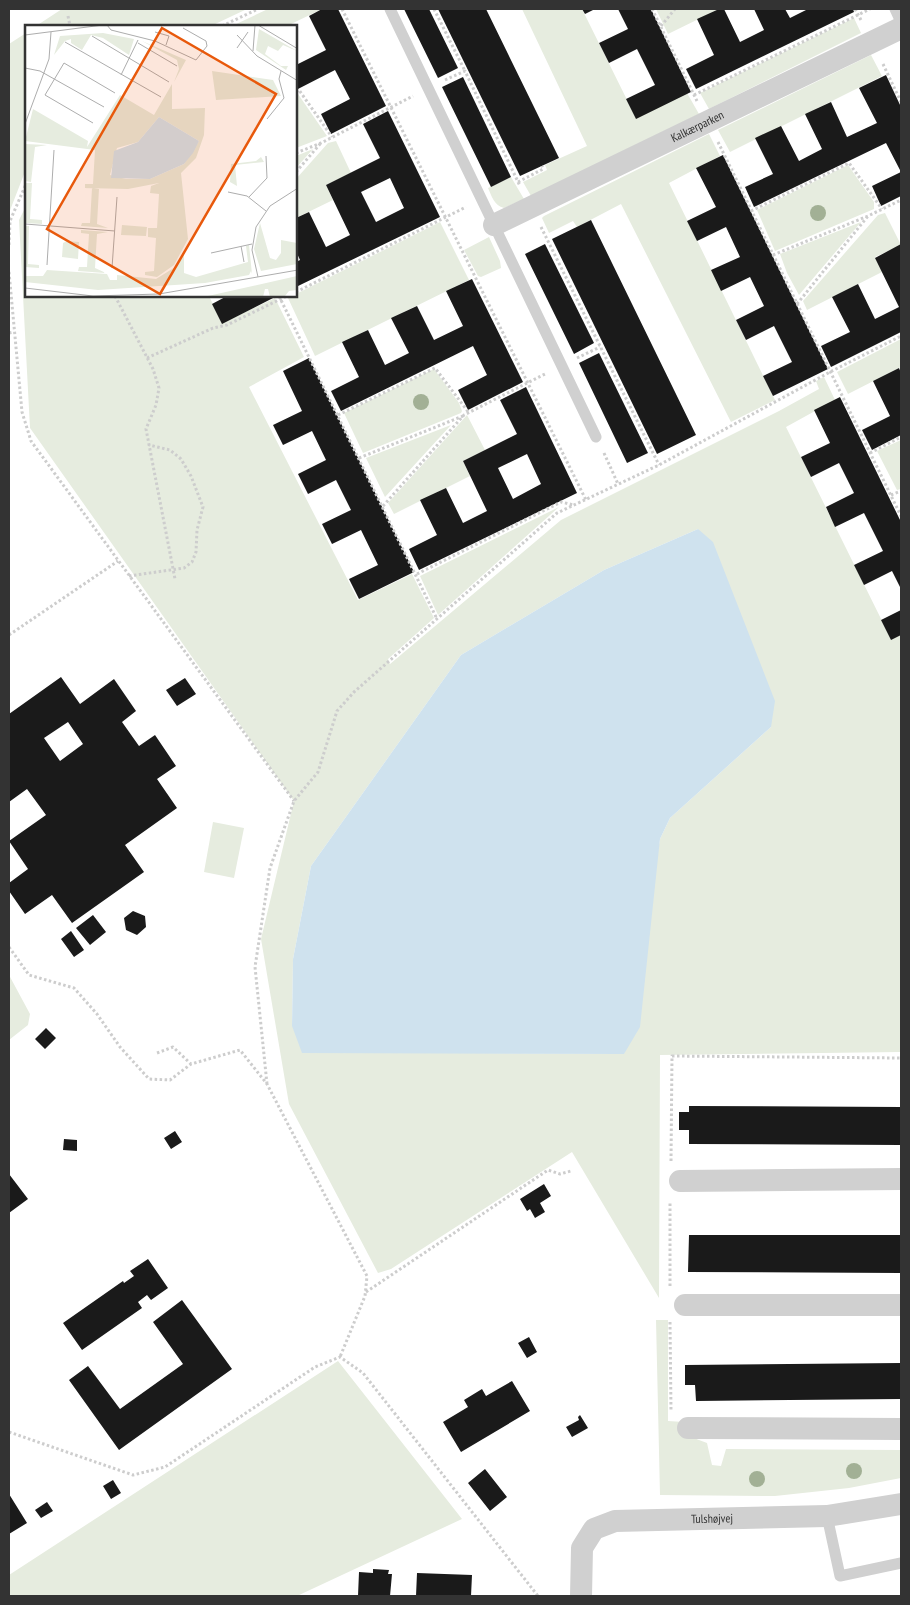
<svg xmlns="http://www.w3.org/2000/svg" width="910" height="1605" font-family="'PT Sans Narrow',sans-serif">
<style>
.green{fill:#e6ecdf;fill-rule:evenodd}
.water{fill:#cfe2ee}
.building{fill:#1a1a1a;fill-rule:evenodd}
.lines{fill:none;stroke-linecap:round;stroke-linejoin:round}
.path{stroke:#cdcdcd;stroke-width:3;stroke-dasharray:2.5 2.5;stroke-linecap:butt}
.lane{stroke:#d0d0d0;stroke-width:11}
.street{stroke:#d0d0d0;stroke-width:22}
.tree{fill:#a2b095}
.labels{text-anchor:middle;stroke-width:5;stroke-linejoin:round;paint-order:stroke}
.street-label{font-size:12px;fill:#333;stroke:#fff}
.inset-road{fill:none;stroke:#adadad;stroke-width:1}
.view{fill:#e8590c;fill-opacity:0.15;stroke:#e8590c;stroke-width:2.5}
.inset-edge{fill:none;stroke:#333;stroke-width:2.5}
</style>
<rect width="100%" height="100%" fill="#fff"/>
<path class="green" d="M62,9H247L211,26H36Z
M268,9H322L287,26H232Z
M522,9H582L636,118L687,93L699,114L531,196L523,182L547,170L545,165L587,146Z
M656,9H719L668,34Z
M854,18L861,33L709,109L700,93Z
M26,33V169L9,213V44Z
M871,55L882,76L730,152L718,130Z
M296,94H298L327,136L296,148Z
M709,134L720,156L669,183L775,400L731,422L621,204L577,227L573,221L549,233L542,218L544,216Z
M336,141L351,173L326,185L333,200L296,218V179L328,143Z
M313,149L296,168V156Z
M848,165L874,202V209L775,251L757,210Z
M511,177L524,199L504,208C494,205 492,197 488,188Z
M26,206V296H209L222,323L275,298L304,357L249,387L358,600L412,574L434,618L388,659L390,664L561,520L779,411L819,389L816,381L824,377L835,400L786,427L891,639L901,635V1052L660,1055L659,1298L572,1152L391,1269L378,1273L289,1104L261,939L294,801L30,428L19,220ZM698,529L771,727L670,818L660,839L624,1054L474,1053L292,1026L293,959L311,866L461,655L604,570Z
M885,213L901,245L875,257L882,272L807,310L803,301L878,215Z
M440,222L469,280L315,356L288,298L296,296V294Z
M861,222L799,295L787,273L780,254Z
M489,237L500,261L501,268L481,277L478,276L464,250Z
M901,339V367L848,394L837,372Z
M434,369L459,403L462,411L461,413L363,453L344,413Z
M467,415L485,450L463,461L470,476L394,514L388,503Z
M451,425L385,497L366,458Z
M901,440V489L897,490L877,451Z
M559,507L438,615L420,576Z
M213,822L244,828L234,878L204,872Z
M9,975L30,1014L28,1025L9,1040Z
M656,1320H668V1421L684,1422L683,1434L707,1443L712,1465L721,1466L726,1449L901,1450V1478L849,1488L775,1496L660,1495Z
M338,1361L462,1519L297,1596H9V1575Z"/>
<path class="water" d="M698,529L713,542L775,701L771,727L670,818L660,839L640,1027L624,1054L302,1053L292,1026L293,959L311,866L461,655L604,570Z"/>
<path class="building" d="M322,9H338L386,106L331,134L321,114L350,99L335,70L296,90V65L326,50L309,16Z
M404,9H429L458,68L438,78Z
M438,9H486L559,158L520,176Z
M582,9H595L585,14Z
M618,9H651L691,92L636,119L626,99L655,85L637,49L609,63L599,43L628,29Z
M719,9H724L740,42L764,30L754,9H785L790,18L808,9H853L854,12L696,89L686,69L714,55L697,19Z
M886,75L901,107V196L881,206L872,186L901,172L886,143L754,207L745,187L773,174L755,138L781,126L799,161L822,149L805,114L831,102L847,137L877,123L859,88Z
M463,77L511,177L491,187L442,87Z
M388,111L440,217L296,287V262L300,260L296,251V218L309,212L326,247L350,235L326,185L380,158L363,124ZM390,178L404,208L376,222L361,192Z
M723,155L828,369L773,396L763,376L792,362L774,326L746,340L736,320L764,306L750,277L721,291L711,270L740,257L726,227L697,241L687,221L716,207L696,168Z
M591,220L696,435L657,454L552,239Z
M545,244L594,343L574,354L525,254Z
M901,244V332L831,367L821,346L850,332L832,297L858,284L875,319L899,307L875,258Z
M472,279L523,382L468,410L458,390L487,375L473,346L341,411L331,391L359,377L342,342L368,330L385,365L409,353L391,318L417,306L434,340L463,326L446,291Z
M227,296H277L222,324L212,304Z
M599,353L648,453L627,463L579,363Z
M309,358L414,572L359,599L349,579L378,565L361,530L332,544L322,524L351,510L336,480L308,494L298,474L326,460L312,431L283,445L273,425L302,411L283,371Z
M899,368L901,373V435L872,450L862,430L890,416L873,381Z
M526,387L577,493L419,570L409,549L437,535L420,500L446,488L463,523L487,511L463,461L517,434L500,400ZM527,454L541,484L513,499L498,468Z
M840,397L901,522V589L892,571L864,585L854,565L883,551L864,513L835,527L826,507L854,493L839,463L811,477L801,457L830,443L814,410Z
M901,610V635L891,640L881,620Z
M61,677L80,704L114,679L136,711L122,722L139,746L155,735L176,766L157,779L177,808L125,845L144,872L72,923L52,895L25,914L9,891V883L28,869L9,841L46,815L27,789L9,802V714ZM68,722L83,744L60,761L44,738Z
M185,678L196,694L177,706L166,690Z
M133,911L145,916L146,927L137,935L126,930L124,918Z
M93,915L106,932L90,945L76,928Z
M71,931L84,950L74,957L61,939Z
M46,1028L56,1038L45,1049L35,1039Z
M689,1106L901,1107V1145L689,1144V1130H679V1112H689Z
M175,1131L182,1142L171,1149L164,1138Z
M64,1139L77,1140V1151L63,1150Z
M9,1174L28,1199L9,1213Z
M544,1184L551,1196L540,1203L545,1212L535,1218L530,1209L527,1211L520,1199Z
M689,1235H901V1273L688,1272Z
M148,1259L168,1288L151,1300L147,1295L138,1302L142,1308L82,1350L63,1323L123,1281L124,1283L134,1276L130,1271Z
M182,1300L232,1369L119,1450L69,1380L88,1366L120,1409L183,1364L153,1322Z
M529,1337L537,1352L527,1358L518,1343Z
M901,1363V1399L696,1401L695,1385H685V1365Z
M512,1381L530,1411L461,1452L443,1422L468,1407L464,1400L482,1389L486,1396Z
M580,1415L588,1428L572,1437L566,1427L579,1420L578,1417Z
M485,1469L507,1497L490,1511L468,1483Z
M113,1480L121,1493L111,1499L103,1486Z
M9,1494L27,1523L9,1534Z
M47,1502L53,1511L41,1518L35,1510Z
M373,1569L389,1570L388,1574H392L390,1596H358L359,1572L373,1573Z
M417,1573L472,1575L471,1596H416Z"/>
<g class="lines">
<path class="path" d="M342,9L586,500
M434,9L465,71
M652,9L697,101
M855,9L861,20
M68,16L70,26
M222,26L258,9
M661,26L675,9
M883,64L901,102
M445,80L465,71L520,186
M296,92L299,90L332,137
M694,95L870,9
M718,142L901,516
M296,153L321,143L413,96
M296,172L320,144
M518,182L543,169L542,166
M751,211L849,163L882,209
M541,227L659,465
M9,245L10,221L26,184
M773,255L868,216L901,200
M9,272L22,412L31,441L294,801
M296,292L466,207
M115,296L153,369L159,388L156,405L146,429L175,579
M279,296L437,619
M797,304L868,216
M9,333L14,332
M147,358L213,328L227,325L287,296
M577,358L600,347
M338,415L435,368L469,413
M604,453L618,484
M870,453L901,437
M359,458L463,416
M891,495L901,491
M383,506L464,415L547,373
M417,574L561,502L574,505
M129,576L184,568L192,562L196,552L197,530L203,507L191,476L181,459L170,450L149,445
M9,635L118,561
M9,947L29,975L74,988L97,1014L120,1047L149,1079L170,1080L191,1064L240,1050L267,1084L367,1276L365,1296L340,1357
M157,1053L173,1047L191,1064
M267,1084L255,967L270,868L294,801L318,772L337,711L354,692L557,513L659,465L830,372L901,336
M671,1161L672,1056L901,1058
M670,1286V1202
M366,1292L548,1170L560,1174L571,1171
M670,1322L671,1411
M9,1432L133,1475L165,1467L315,1367L340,1357L363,1373L538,1596"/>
<path class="lane" d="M390,9L596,437
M895,9L901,22
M827,1516L840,1576L901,1563"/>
<g class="street">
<path id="s1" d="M494,225L901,28"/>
<path d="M680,1181L901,1179"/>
<path d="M685,1305H901"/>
<path d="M688,1428L901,1429"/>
<path id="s2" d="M581,1596L582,1548L594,1529L615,1521L827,1516L901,1504"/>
</g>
</g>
<g class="tree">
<circle cx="818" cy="213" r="8"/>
<circle cx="421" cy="402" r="8"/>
<circle cx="854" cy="1471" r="8"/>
<circle cx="757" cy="1479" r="8"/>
</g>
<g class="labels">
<g class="street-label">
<text dy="4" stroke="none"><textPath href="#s1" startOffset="226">Kalkærparken</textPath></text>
<text dy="4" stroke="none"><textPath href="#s2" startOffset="190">Tulshøjvej</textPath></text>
</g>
</g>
<g transform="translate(25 25)">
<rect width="272" height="272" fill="#fff"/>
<path d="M234,4L272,26L258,20L253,26L243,21L240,29L256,41H263L261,45L231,25ZM78,8L109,14L104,30L78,13L66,10L57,25L46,18V14L40,16L29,30L35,11ZM117,16L161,35L149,57L154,44L152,35ZM187,46L248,55L256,71L191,75ZM147,59V84L180,83L179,110L171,133L156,148L163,214L149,240L132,252L120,250V247L129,246L131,213L123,212V203H132L134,169L125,168L126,161L134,158L103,164L60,163V159H68L70,125L0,116L8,84L63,116L62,122L95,70L129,90ZM134,92L174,116L159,139L125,154H101L85,150L92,123L113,117ZM0,119L22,120L10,122L6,157L0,156ZM236,132L239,137L210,140L212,161L205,157L206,139L231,136ZM0,158H7L5,194L17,195V199L0,198ZM67,163L74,164L72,199L83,203L56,201L57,198H65ZM235,198L245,233L251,235L256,228V215L272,218V239L236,246L229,224ZM97,200L122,202L121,211L96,210ZM0,201H4L3,239L14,240V243L0,242ZM56,205L83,207L72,209L70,243L81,248L53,246L54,242H62L64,209L56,208ZM42,216L54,217L53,234L37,232L38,218ZM224,220L227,249L226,246L224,250L180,258L73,265L0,257V251H18L22,245L82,249L85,255H92V250L131,254L152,241L159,228V248L171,252L223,237L221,221ZM272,251V265L264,266L260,271L245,272L243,264H240L238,272L174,273Z" fill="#e6ecdf" fill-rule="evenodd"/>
<path d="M134,92L174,116L168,128L159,139L125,154L86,153L89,126L113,117Z" fill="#cfe2ee"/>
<path class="inset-road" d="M82,0L86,5L130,16L171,35L182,21L181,16L158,3M233,0L273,24M130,7L144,11L141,20M0,10L78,0M212,10L232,31L273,56M67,11L144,57M40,17L136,72M113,18L152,41M212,23L223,7M228,26L230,0M0,43L15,46L79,82M96,50L113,15M242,94L259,73L254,54L256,46M68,98L20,70L39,38L90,68M0,99L24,34L26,7M203,167L222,171L241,186M224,172L242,153L241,131M0,199L90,206M216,221L219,237M186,228L227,219M22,240L29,125M87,243L92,172M233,252L227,225L231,202L245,181L273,163M0,263L68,271L134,269L273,245"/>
<path class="view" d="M137,3L251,69L135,269L22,204Z"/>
<rect width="272" height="272" class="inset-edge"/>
</g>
<rect width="910" height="1605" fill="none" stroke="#333333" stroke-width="20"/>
</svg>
